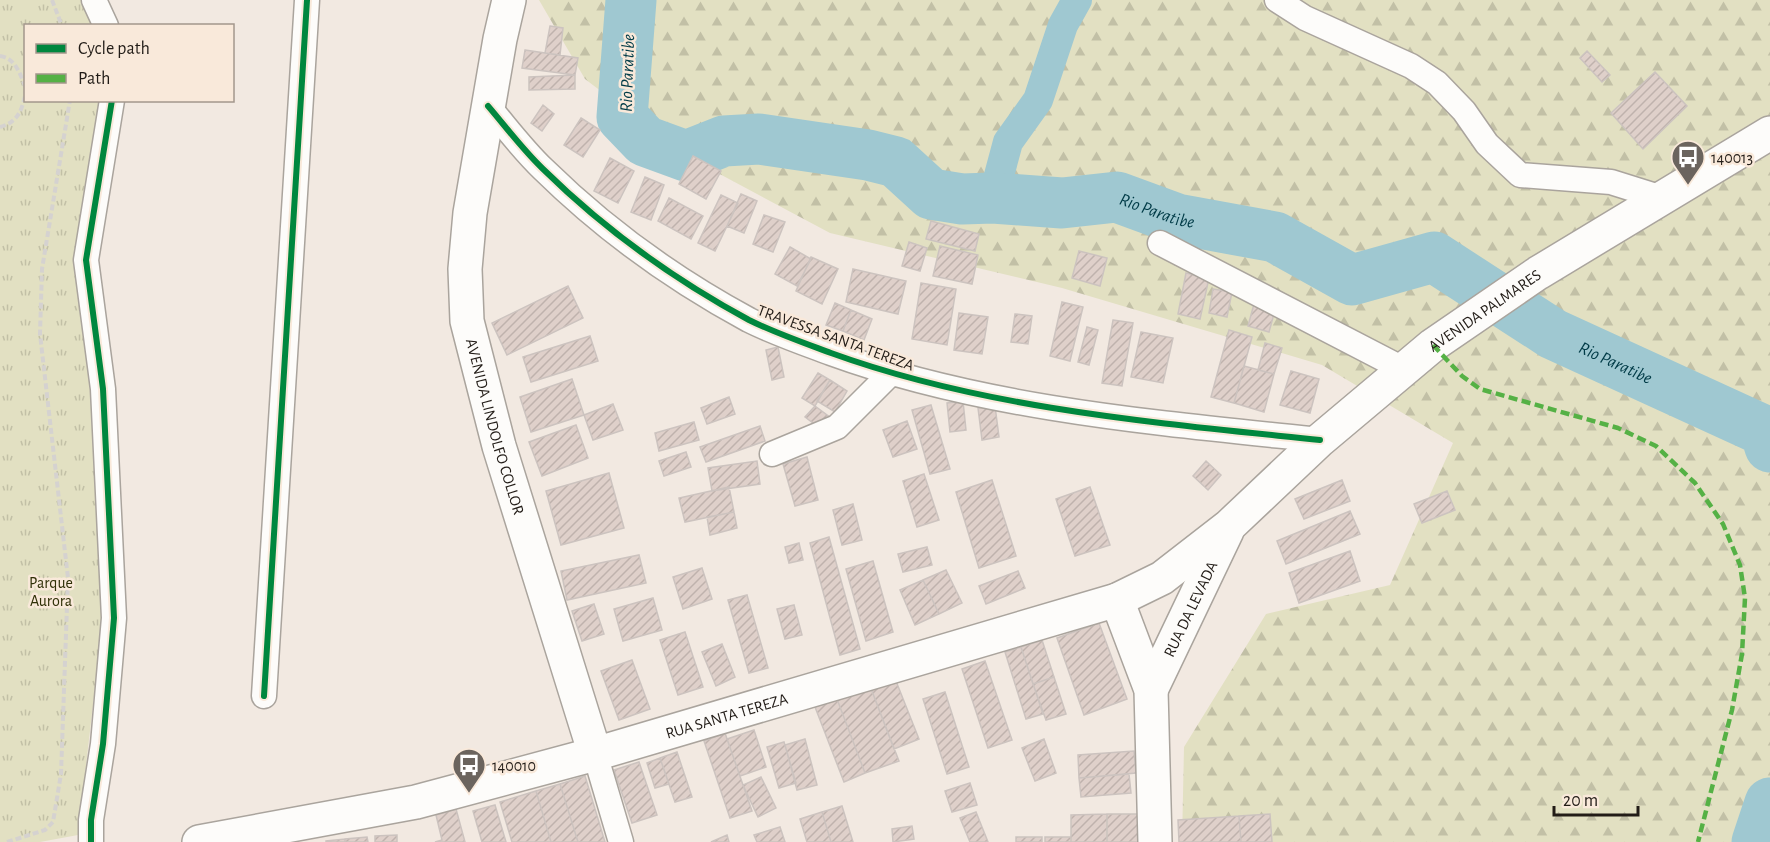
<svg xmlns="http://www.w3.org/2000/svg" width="1770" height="842" font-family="'Alegreya Sans',sans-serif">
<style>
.forest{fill:url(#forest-firs)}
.park{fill:url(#park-tufts)}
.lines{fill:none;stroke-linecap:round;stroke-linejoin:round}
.canal{stroke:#9fc8d1;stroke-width:30}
.river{stroke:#9fc8d1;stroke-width:51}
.building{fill:url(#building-hatch);stroke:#ccc3bf;stroke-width:1.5}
.minor-casing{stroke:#aaa49d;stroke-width:27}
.secondary-casing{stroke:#aaa49d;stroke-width:36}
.path{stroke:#d5d2d0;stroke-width:4;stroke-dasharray:6 3;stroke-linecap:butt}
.minor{stroke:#fdfcfa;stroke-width:24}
.secondary{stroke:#fdfcfa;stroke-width:33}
.quiet{stroke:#55b145;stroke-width:4.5;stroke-dasharray:9 4.5;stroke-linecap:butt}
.cycleway-casing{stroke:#f9e9da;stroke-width:10}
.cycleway{stroke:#00873e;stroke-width:6}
.labels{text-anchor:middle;stroke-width:5;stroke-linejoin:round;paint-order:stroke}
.poi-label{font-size:16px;fill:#221c17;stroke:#f9e9da;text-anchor:start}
.street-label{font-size:16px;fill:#221c17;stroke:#f9e9da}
.park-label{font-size:16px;fill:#303007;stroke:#f9e9da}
.water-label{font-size:18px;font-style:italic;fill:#003b47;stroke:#f9e9da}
</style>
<defs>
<pattern id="forest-firs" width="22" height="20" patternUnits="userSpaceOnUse" patternTransform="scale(1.5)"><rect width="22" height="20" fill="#e2e0c2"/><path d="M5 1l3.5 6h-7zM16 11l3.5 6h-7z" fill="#c2c0a6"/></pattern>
<pattern id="park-tufts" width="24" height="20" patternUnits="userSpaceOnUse" patternTransform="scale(1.5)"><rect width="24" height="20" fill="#e2e0c2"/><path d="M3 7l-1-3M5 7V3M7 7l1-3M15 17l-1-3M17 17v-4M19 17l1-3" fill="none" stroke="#c2c0a6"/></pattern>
<pattern id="building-hatch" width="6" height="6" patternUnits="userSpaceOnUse" patternTransform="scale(1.5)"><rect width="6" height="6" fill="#dfd0ca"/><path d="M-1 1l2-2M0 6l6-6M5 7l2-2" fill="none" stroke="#bfb2ad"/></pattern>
</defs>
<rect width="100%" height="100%" fill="#f2e9e1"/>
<path class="forest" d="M539,0H1770V842H1182L1184,747L1266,614L1390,585L1453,443L1322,365L1062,288L830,233L686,156L585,79Z"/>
<path class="park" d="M0,0H90L99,25L26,26V100L100,101L73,260L91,395L103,618L78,835L40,842H0Z"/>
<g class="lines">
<path class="canal" d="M993,198L1008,142L1038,100L1063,25L1077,0"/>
<g class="river">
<path id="s1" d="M631,0L622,117L645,141L686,156L724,141L759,139L868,155L896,162L931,194L962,199L993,198L1062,203L1117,197L1177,219L1275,237L1352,280L1434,257L1553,334L1765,431L1770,447"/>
<path d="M1757,842L1770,803"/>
</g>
</g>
<path class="building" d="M550,26L563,28L560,55L545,53Z
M525,50L578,58L575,75L522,68Z
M1587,51L1610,75L1602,82L1580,58Z
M1655,72L1687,106L1643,149L1611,113Z
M575,75V89L529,90V77Z
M543,105L554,114L542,131L531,123Z
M581,118L600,130L583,157L564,145Z
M693,156L721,171L706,199L679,184Z
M610,158L634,171L618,203L594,191Z
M645,177L664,185L651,220L631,212Z
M741,194L757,201L744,233L727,226Z
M721,195L738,203L715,251L698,243Z
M669,198L703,216L691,239L658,221Z
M764,215L785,222L773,252L753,244Z
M931,221L979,234L975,251L926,239Z
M909,242L927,248L920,271L902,266Z
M940,246L978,255L972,284L933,276Z
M790,247L811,259L797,286L775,274Z
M1079,251L1107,258L1100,286L1072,278Z
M811,257L838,269L822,304L796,291Z
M853,269L906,281L898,314L846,302Z
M1186,273L1209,278L1200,319L1178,314Z
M921,283L956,289L947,345L912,339Z
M568,286L583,318L507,355L492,323Z
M1213,289L1232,292L1227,317L1209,313Z
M1062,302L1083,307L1070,361L1050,356Z
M835,303L851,310L843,331L826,325Z
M1254,304L1275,310L1269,332L1248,326Z
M851,310L872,319L864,340L843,331Z
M959,313L988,317L982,354L954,350Z
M1015,314L1032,316L1028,344L1011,342Z
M1113,320L1133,323L1122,386L1102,383Z
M1087,327L1098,330L1089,365L1078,362Z
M1229,330L1252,337L1234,403L1211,397Z
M1141,332L1173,338L1163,383L1131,377Z
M590,336L598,361L531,382L523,357Z
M1265,343L1282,348L1274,374L1258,370Z
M778,347L784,377L772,380L766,350Z
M1244,366L1274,374L1264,412L1234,403Z
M1291,371L1319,379L1310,413L1280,405Z
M818,373L830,380L815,406L802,398Z
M572,379L584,415L531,432L520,397Z
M830,380L847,391L835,412L817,401Z
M729,397L735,414L707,424L701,408Z
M963,401L966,430L950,432L947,403Z
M613,404L623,430L593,440L584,415Z
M931,405L950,469L930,474L912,410Z
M815,406L831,418L822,430L805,417Z
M995,406L999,437L982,440L978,408Z
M907,421L917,449L893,457L883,430Z
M694,422L699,440L659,451L655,433Z
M576,425L588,458L542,476L529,442Z
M760,426L765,441L706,462L700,447Z
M686,452L691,467L664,476L659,461Z
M807,457L818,500L795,506L783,464Z
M757,461L760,484L712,491L708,468Z
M1206,461L1221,475L1208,490L1193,476Z
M609,473L624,528L561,545L546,491Z
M924,474L939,520L917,527L903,481Z
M992,480L1016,556L979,568L956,492Z
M1342,480L1350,501L1304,519L1295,499Z
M729,487L734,512L685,522L679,498Z
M1090,487L1110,545L1075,556L1056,499Z
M1447,491L1455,510L1422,523L1414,504Z
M853,504L862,540L842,545L833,510Z
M1350,511L1360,534L1286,564L1277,541Z
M734,512L737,528L710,535L707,517Z
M829,537L860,649L840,655L810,543Z
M799,543L803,560L789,563L785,547Z
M927,547L932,565L903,572L898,554Z
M1350,551L1360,581L1299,603L1289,573Z
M639,555L646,583L567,600L561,571Z
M873,561L893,632L866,641L846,569Z
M702,568L712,599L683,609L673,577Z
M946,570L962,603L939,614L923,580Z
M1018,571L1025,588L986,604L979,586Z
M923,580L939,614L915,625L900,590Z
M747,595L768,668L749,673L728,600Z
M653,598L662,630L623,641L614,609Z
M594,604L604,634L582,641L572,611Z
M794,605L802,635L785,639L777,609Z
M1099,623L1127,699L1084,715L1057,638Z
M685,632L703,687L678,695L660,640Z
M1042,640L1054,677L1033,684L1021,647Z
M722,644L735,677L716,686L702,652Z
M1021,647L1043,714L1026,719L1005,652Z
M632,660L650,709L619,720L601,671Z
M985,661L1012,740L988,748L962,669Z
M894,676L919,739L894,749L870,686Z
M1054,677L1066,714L1046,720L1033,684Z
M870,686L899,761L865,773L837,699Z
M945,692L969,767L947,774L923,699Z
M837,699L865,773L844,782L815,707Z
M754,730L766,767L740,776L727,739Z
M725,733L752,811L730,818L704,741Z
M805,739L817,785L797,790L785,745Z
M1044,739L1056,773L1035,781L1022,748Z
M784,742L796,783L779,788L767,747Z
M1134,751L1136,773L1079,778L1078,755Z
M677,752L692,797L675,802L660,758Z
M660,758L669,784L655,788L647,763Z
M639,762L657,815L632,823L614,770Z
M1129,774L1131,793L1081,797L1079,778Z
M585,776L605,842H578L560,784Z
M761,777L776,808L758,817L743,785Z
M970,783L977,805L952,812L945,791Z
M560,784L578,842H551L536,791Z
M536,791L551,842H512L500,802Z
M495,805L506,842H482L473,811Z
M842,806L853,842H831L822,812Z
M456,809L465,842H435L442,840L436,815Z
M822,812L831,842H807L800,819Z
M976,812L988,842H970L960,818Z
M1107,814V842H1071V815Z
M1107,814H1140V842H1107Z
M1270,814L1272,842H1241L1239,816Z
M1239,816L1241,842H1179L1178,820Z
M912,826L914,839L893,842L892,829Z
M780,827L785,842H757L754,835Z
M397,835V842H375V836Z
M727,835L729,842H711Z
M367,837L368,842H345V839Z
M1016,837H1042V842H1016Z
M1045,837H1071V842H1045Z
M345,839V842H326V841Z"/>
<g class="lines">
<g class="minor-casing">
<path id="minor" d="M94,0L106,26
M1277,0L1305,18L1411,66L1437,83L1464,111L1487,144L1520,175L1611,182L1662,198
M488,106C506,127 523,150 543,169C603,228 675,280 749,320C775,333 804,343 831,353C985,409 1158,423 1320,440
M1160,243L1405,370
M772,454L837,427L890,374
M264,696L307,0
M595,754L621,842
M91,842V820L103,744L114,618L103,389L86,260L112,100"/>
</g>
<g class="secondary-casing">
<g id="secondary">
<path id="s2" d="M509,0L500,39L470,213L465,269L467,321L499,446L595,754"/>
<path d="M1117,600L1151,690L1155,842"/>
<path id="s3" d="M1151,690L1227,531"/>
<path id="s4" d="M199,842L416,802L595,754L1117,600L1162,578L1229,526L1320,440L1433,345L1538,273L1770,133"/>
</g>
</g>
<path class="path" d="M52,0L62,26
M0,56C16,58 21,76 26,89
M0,127C19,122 23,108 26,90
M7,842L45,830L53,822L61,774L68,578L40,334L42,269L70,100"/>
<use href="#minor" class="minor"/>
<use href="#secondary" class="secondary"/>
<path class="quiet" d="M1433,345L1462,376L1480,389L1618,428L1656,446L1695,483L1723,524L1740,565L1745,598L1742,654L1732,710L1698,842"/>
<g class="cycleway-casing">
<path id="cycleway" d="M488,106C506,127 523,150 543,169C603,228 675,280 749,320C775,333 804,343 831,353C985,409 1158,423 1320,440
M264,696L307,0
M91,842V820L103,744L114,618L103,389L86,260L112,100"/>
</g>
<use href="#cycleway" class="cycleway"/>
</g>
<defs>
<g id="bus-pin" transform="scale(1.725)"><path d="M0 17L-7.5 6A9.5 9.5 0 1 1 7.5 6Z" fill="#6b645e" stroke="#f9e9da"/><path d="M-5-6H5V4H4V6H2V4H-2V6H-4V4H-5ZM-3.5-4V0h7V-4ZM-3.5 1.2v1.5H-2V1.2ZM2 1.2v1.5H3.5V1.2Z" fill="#fff"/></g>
</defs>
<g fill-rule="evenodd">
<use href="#bus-pin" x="1688" y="157"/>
<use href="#bus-pin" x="469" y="765"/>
</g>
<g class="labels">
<g class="poi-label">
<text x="1711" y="163">140013</text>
<text x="492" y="771">140010</text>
</g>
<g class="street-label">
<text dy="6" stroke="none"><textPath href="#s4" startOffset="1420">AVENIDA PALMARES</textPath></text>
<text transform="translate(836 337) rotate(20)" y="6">TRAVESSA SANTA TEREZA</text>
<text dy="6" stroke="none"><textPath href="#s2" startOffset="434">AVENIDA LINDOLFO COLLOR</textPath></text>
<text dy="6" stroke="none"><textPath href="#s3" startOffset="90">RUA DA LEVADA</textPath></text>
<text dy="6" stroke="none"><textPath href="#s4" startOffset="543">RUA SANTA TEREZA</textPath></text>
</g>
<g class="park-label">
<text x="51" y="588">Parque<tspan x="51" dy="18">Aurora</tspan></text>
</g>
<g class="water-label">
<text transform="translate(627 73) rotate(-88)" y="6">Rio Paratibe</text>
<text dy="6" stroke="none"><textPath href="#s1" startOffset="686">Rio Paratibe</textPath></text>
<text dy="6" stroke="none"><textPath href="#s1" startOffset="1191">Rio Paratibe</textPath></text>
</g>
</g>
<rect x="24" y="24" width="210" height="78" fill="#f9e9da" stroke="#a3978c" stroke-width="1.5"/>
<rect x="36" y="44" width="30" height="9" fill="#00873e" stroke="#a3978c" stroke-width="1.5"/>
<text x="78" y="54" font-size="18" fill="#221c17">Cycle path</text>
<rect x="36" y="74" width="30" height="9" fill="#55b145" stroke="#a3978c" stroke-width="1.5"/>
<text x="78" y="84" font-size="18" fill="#221c17">Path</text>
<path d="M1554 806v9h84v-9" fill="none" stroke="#221c17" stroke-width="3"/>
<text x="1563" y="806" font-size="18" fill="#221c17" stroke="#f9e9da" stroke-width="4.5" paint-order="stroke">20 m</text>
</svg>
